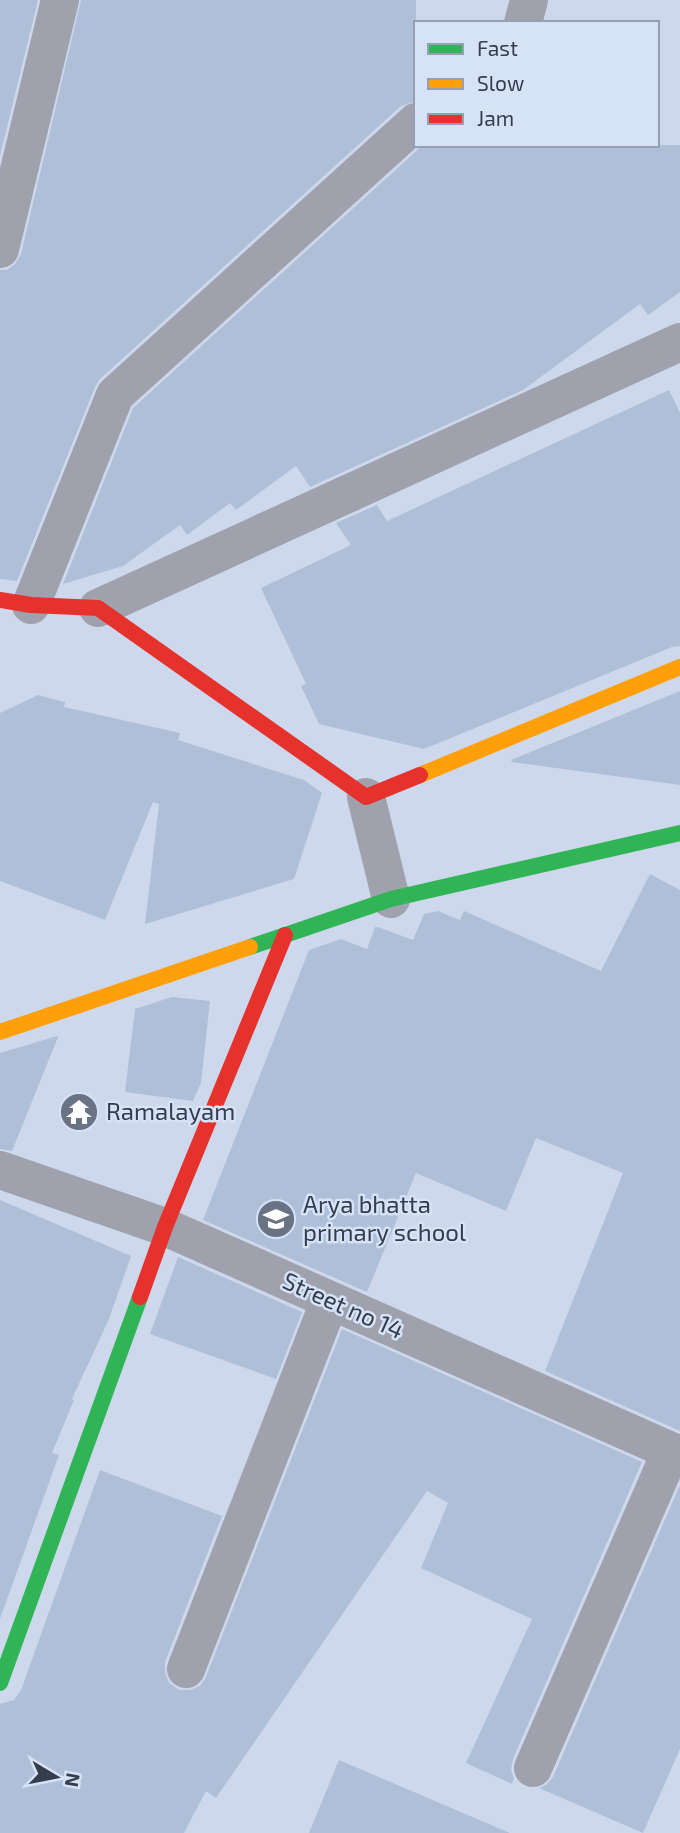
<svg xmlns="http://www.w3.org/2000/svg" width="680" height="1833" font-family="'Exo 2',sans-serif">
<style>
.building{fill:#b0bfd8}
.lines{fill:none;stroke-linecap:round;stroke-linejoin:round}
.street{stroke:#9fa1ac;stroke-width:38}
.fast{stroke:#30b455;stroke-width:16}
.slow{stroke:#ff9f0a;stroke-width:16}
.jam{stroke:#e5322d;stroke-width:16}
.labels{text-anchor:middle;stroke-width:5;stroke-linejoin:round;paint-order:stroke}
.poi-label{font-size:24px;fill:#343d4c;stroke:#d5e2f8;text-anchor:start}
.street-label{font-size:24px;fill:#343d4c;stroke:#d5e2f8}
</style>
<rect width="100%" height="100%" fill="#cdd8ed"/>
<path class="building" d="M0,0H38L0,156Z
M81,0H416V101L401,106L100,379L95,387L17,581L0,579V270H7L15,264L21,254Z
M423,145H680V292L648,315L640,304L523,390L310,487L296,466L236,510L230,503L187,535L180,525L123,566L63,584L133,408Z
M669,390L680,413V646L672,647L424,749L319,724L301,686L306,684L261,588L351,545L336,523L377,505L387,521Z
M680,691V785L512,762L511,760Z
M38,695L65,702L64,707L180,733L178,740L304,780L322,793L294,879L145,924L159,804L153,802L105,920L0,881V713Z
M650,874L680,890V1431L545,1371L623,1173L536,1138L506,1211L416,1173L367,1292L203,1220L309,950L341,939L367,949L375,927H378L413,940L424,914L438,911L460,920L464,911L601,971Z
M172,997L210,1001L201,1083L193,1101L125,1092L135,1009Z
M57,1036L58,1037L12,1151L0,1149V1053Z
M0,1200L131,1256L109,1319L72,1399L74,1400L52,1453L59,1455L0,1619Z
M178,1257L302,1312L276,1379L150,1334Z
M342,1329L642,1462L513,1759L511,1770L514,1778L512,1784L466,1763L532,1619L421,1568L448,1503L427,1491L216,1798L206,1791L184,1833H0V1704L14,1700L21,1690L100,1470L222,1516L165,1662V1673L169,1683L179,1690H190L200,1686L206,1677Z
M680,1485V1749L643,1833L539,1788L546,1785L553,1777Z
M339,1760L510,1833H309Z"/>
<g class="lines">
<path class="street" d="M523,23L529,0
M0,249L60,0
M31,605L115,395L416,122
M98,608L680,342
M366,797L391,899
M0,1170L165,1227L680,1455
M186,1669L330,1300
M533,1768L671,1451"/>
<path class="fast" d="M250,947L391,899L680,833
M0,1683L140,1297"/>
<path class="slow" d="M420,775L680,667
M0,1032L250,947"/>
<path class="jam" d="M0,600L31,605L98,608L366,797L420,775
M140,1297L165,1227L285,935"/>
</g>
<defs>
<g id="temple-disc" transform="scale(2.0125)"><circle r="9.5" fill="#6a7384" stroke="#d5e2f8"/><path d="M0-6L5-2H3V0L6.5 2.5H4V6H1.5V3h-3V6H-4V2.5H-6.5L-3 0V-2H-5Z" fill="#fff"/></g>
<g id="school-disc" transform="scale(2.0125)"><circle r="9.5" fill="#6a7384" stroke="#d5e2f8"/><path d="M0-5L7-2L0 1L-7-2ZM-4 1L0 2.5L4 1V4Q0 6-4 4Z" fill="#fff"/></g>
</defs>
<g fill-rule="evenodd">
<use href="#temple-disc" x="79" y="1112"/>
<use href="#school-disc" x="276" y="1219"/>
</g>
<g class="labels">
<g class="poi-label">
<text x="106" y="1120">Ramalayam</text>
<text x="303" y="1213">Arya bhatta<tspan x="303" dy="28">primary school</tspan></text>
</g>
<g class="street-label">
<text transform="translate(343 1306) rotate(24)" y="8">Street no 14</text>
</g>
</g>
<rect x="414" y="21" width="245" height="126" fill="#d5e2f8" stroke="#95a0b3" stroke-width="2"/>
<rect x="428" y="44" width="35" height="10" fill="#30b455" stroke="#95a0b3" stroke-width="2"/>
<text x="477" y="56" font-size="21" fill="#343d4c">Fast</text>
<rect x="428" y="79" width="35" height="10" fill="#ff9f0a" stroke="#95a0b3" stroke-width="2"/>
<text x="477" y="91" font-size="21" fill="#343d4c">Slow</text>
<rect x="428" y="114" width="35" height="10" fill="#e5322d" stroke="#95a0b3" stroke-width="2"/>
<text x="477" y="126" font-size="21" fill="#343d4c">Jam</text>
<g transform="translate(56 1777) rotate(100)" stroke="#d5e2f8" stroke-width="5" paint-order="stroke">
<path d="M0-5L12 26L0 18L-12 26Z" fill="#343d4c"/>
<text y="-10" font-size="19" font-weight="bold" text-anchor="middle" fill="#343d4c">N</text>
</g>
</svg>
